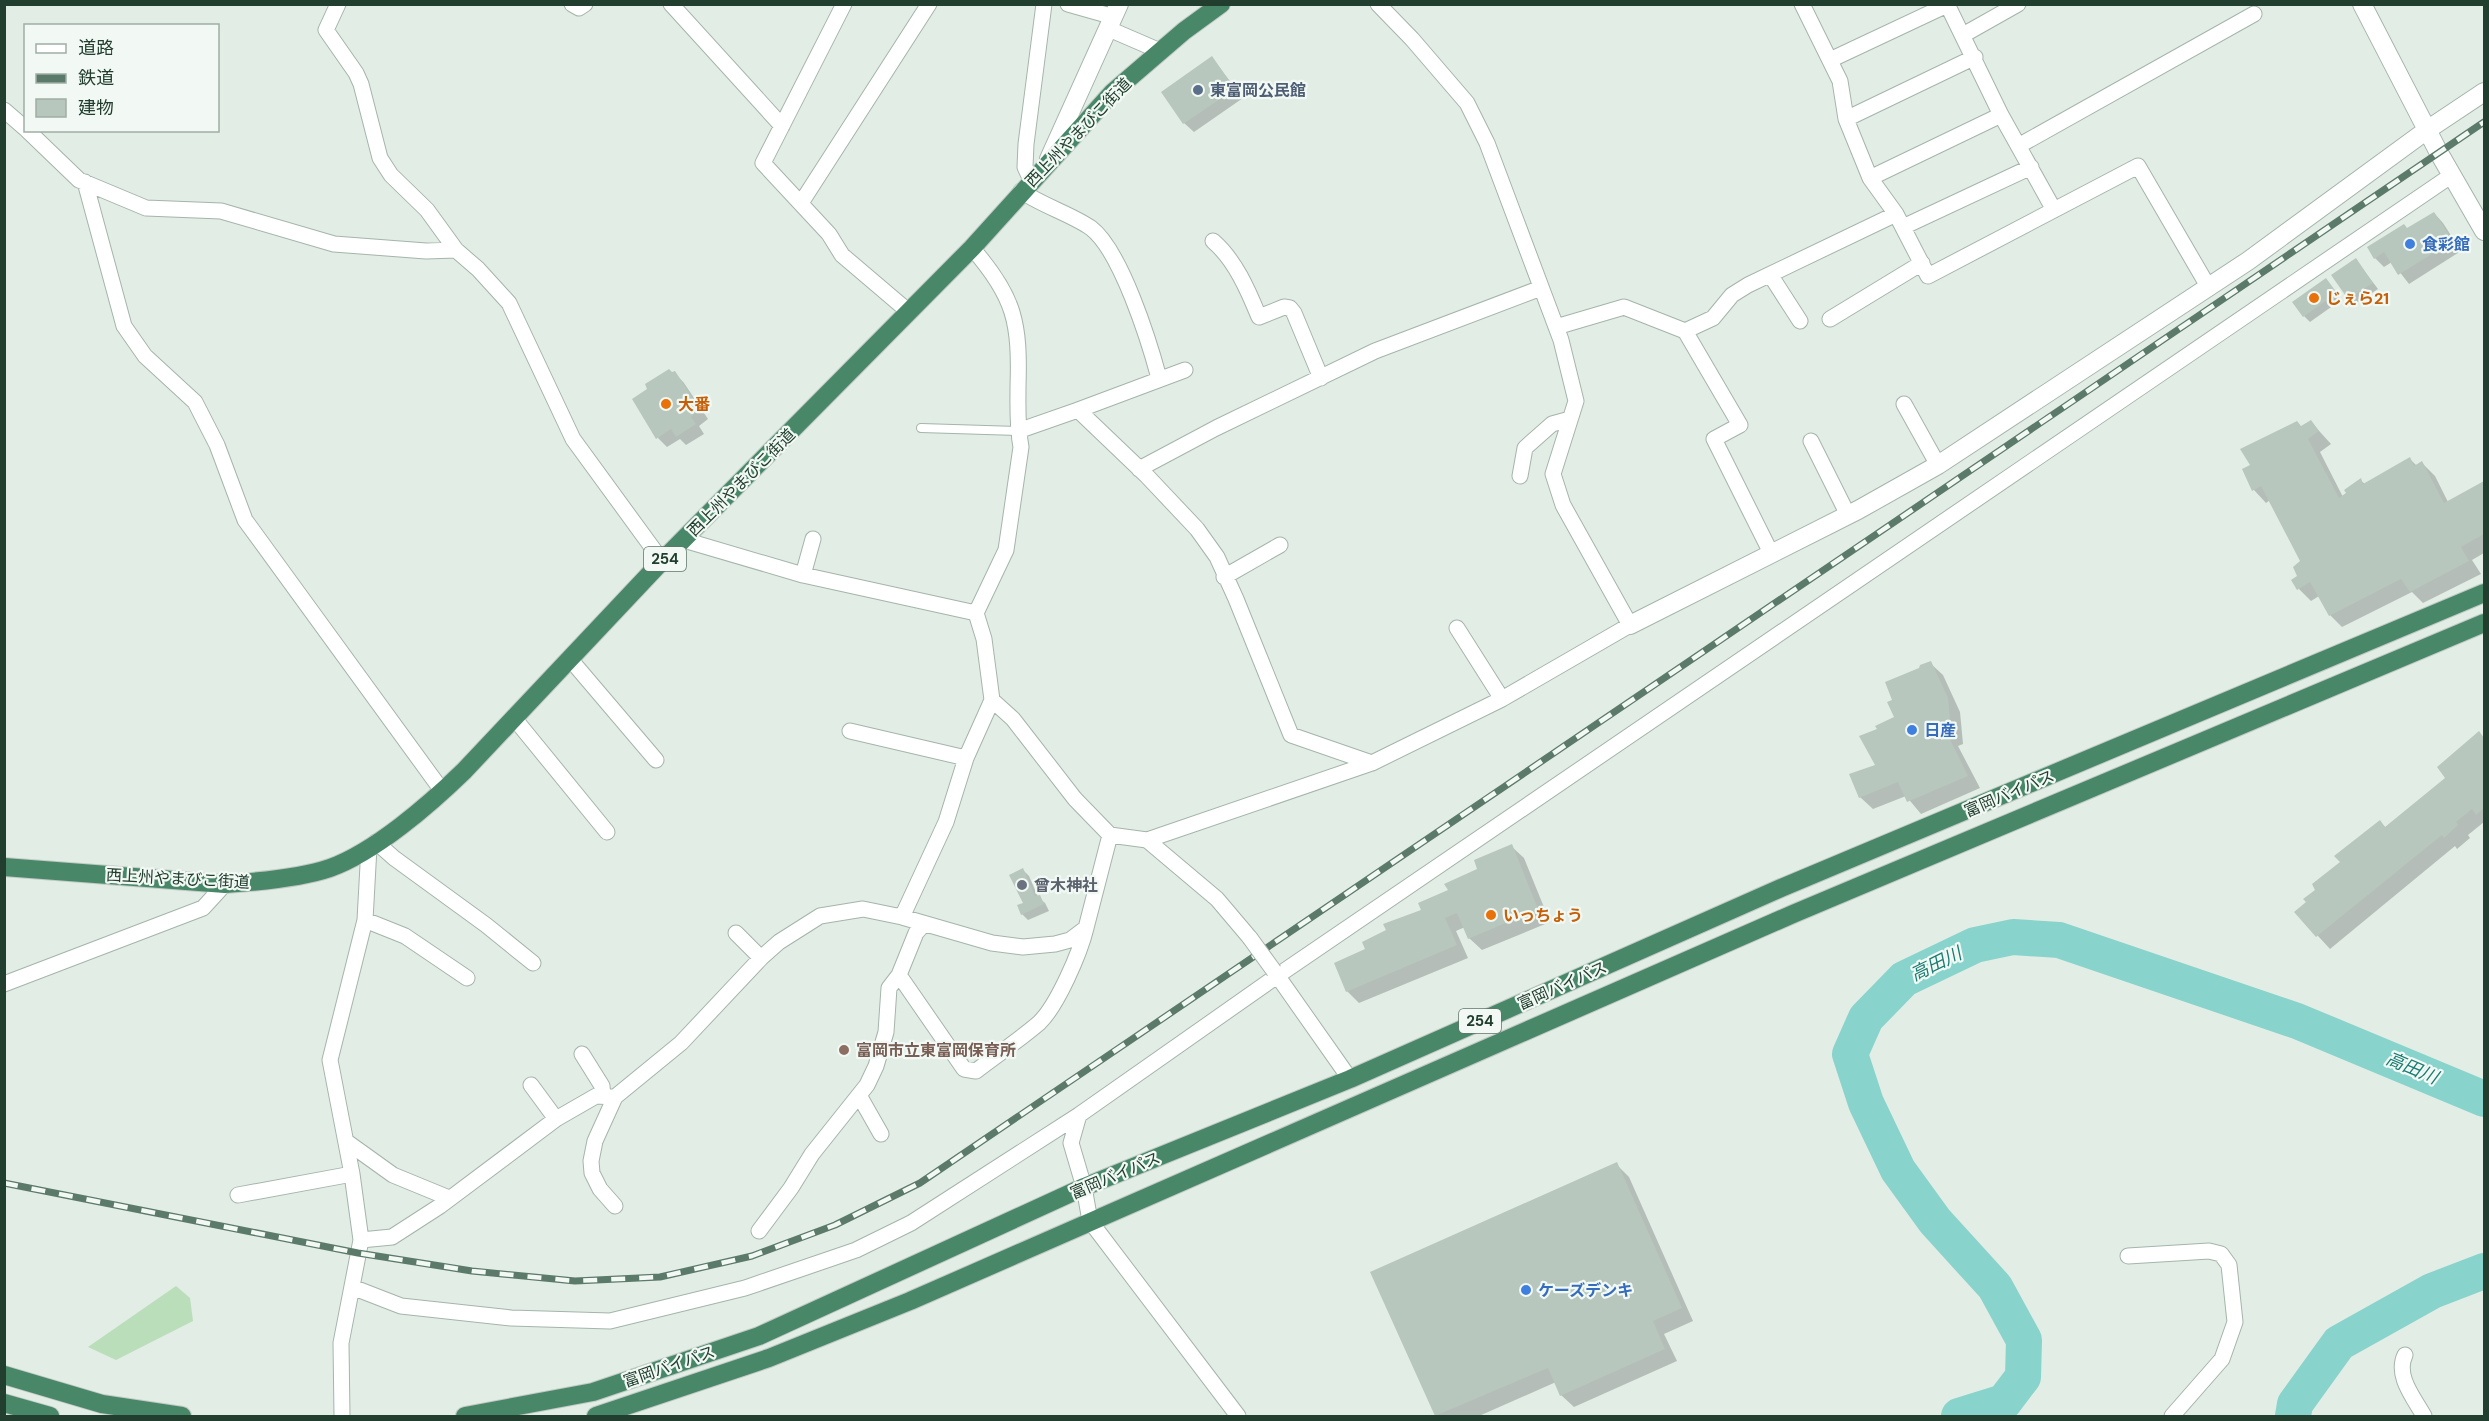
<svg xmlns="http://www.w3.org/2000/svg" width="2489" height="1421" font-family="'DM Sans','Noto Sans JP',sans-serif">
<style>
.green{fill:#badeba}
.shadow{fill:#0003}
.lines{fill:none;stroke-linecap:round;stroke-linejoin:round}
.river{stroke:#88d3cb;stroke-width:36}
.building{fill:#b7c7bd}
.service-casing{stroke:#a4b5ab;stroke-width:10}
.minor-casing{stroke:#a4b5ab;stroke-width:17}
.tertiary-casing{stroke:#a4b5ab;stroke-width:20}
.trunk-casing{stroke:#c1c9c5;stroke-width:20}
.service{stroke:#fff;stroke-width:8}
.minor{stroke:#fff;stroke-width:15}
.tertiary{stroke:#fff;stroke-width:18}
.trunk{stroke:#488868;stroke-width:18}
.rail-casing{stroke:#5c7a6a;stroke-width:7}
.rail{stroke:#f2f9f4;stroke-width:4.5;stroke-dasharray:14;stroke-linecap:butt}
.minor-bridge-casing{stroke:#a4b5ab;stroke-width:17;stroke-linecap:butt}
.minor-bridge{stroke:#fff;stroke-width:15}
.service-dot{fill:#5c6f8a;stroke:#f2f9f4;stroke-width:2}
.shop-dot{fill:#3f7fe0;stroke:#f2f9f4;stroke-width:2}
.food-dot{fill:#e8710a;stroke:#f2f9f4;stroke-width:2}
.worship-dot{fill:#6b7280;stroke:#f2f9f4;stroke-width:2}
.education-dot{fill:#8d6e63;stroke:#f2f9f4;stroke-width:2}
.labels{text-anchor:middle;stroke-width:4.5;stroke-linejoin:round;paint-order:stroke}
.shield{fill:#f2f9f4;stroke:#60766a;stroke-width:1.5}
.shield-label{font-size:15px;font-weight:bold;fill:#213e2f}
.service-label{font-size:16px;font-weight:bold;fill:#4e5e75;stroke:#f2f9f4;text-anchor:start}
.street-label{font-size:16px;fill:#213e2f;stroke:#f2f9f4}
.shop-label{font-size:16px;font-weight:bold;fill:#366cbe;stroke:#f2f9f4;text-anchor:start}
.food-label{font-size:16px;font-weight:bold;fill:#c56008;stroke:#f2f9f4;text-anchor:start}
.worship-label{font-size:16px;font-weight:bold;fill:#5b616d;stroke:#f2f9f4;text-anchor:start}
.education-label{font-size:16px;font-weight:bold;fill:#785e54;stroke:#f2f9f4;text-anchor:start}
.water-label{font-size:18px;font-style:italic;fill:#197c73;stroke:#f2f9f4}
</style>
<rect width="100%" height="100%" fill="#e2ede5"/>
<path class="green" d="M176,1286L190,1298L193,1321L116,1360L88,1347Z"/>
<path class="shadow" d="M1212,58L1243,98L1194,132L1184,123Z
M2434,213L2443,223L2461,251L2409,284L2392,262L2384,267L2375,258L2407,229Z
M2356,260L2378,289L2355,304L2349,298Z
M2326,280L2341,300L2310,322L2304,316Z
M675,373L684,383L708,419L699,426L704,434L686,445L680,439L667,447L658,438Z
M2311,422L2331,444L2320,452L2343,497L2360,480L2365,484L2410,459L2417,466L2422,463L2435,476L2448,502L2484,483V553L2472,560L2481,574L2423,603L2412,592L2342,627L2330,615L2319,596L2311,601L2299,589L2302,562L2270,500L2266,503L2254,490L2244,470Z
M1930,663L1943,675L1960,712L1963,744L1958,746L1980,788L1921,814L1906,796L1873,809L1860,797L1877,765L1896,718L1894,700L1920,669Z
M2479,733L2484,739V822L2468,835L2470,838L2457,849L2455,846L2330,949L2296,912L2308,903L2380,822L2386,828L2447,778Z
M1511,846L1524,858L1550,922L1482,950L1469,938L1465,927L1456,931L1468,958L1359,1003L1347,991L1367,949Z
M1023,870L1029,876L1038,897L1045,903L1049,911L1028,920L1022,914L1025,903Z
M1616,1164L1629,1177L1693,1321L1664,1334L1677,1361L1574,1407L1561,1395L1556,1382L1479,1416H1436L1372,1273Z"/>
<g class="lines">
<path class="river" d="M1959,1416L2004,1402L2023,1377L2024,1340L1995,1287L1935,1221L1898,1170L1866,1103L1850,1054L1866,1018L1904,979L1975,945L2013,937L2059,940L2297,1021L2484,1099
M2293,1416L2295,1404L2339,1343L2432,1291L2484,1271"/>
</g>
<path class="building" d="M1212,56L1235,89L1183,124L1161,92Z
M2434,212L2453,241L2398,275L2384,252L2374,259L2367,247L2404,224L2407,228Z
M2356,258L2373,283L2348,299L2331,275Z
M2326,278L2337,293L2303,317L2292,302Z
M669,369L672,372L675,371L700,409L691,417L696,424L676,437L671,429L656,439L632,399L647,389L645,384Z
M2311,420L2319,431L2308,439L2339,498L2346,493L2344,490L2361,478L2363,484L2410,457L2414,466L2422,461L2444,503L2484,481V534L2461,547L2469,561L2410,592L2401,579L2329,616L2310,582L2297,590L2291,580L2297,576L2293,567L2300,561L2261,486L2252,491L2242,469L2250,465L2240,449L2297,421L2301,426Z
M1931,661L1948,698L1951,731L1947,733L1968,776L1907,802L1898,782L1859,798L1849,774L1875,765L1859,736L1877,729L1875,726L1894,717L1887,702L1892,700L1885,682L1919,668L1920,665Z
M2479,731L2484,738V808L2476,815L2472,809L2456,822L2458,825L2444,838L2442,835L2316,937L2294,912L2306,902L2303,899L2315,890L2312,884L2340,862L2334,856L2380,820L2385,827L2445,778L2437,767Z
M1512,844L1538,909L1468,939L1457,913L1445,918L1457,945L1346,992L1334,963L1365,949L1362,942L1386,930L1383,924L1421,910L1418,903L1448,890L1444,884L1477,869L1474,860Z
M1023,868L1035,896L1040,895L1044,904L1021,915L1017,905L1023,903L1009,875Z
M1617,1162L1682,1308L1653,1321L1665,1349L1560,1396L1548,1368L1435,1416L1370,1272Z"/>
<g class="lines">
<g class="service-casing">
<path id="service" d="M921,428L1018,431"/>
</g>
<g class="minor-casing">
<path id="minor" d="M338,4L326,30L356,73L361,84L380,158L391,175L427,210L456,250
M572,4L579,8L585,4
M671,4L782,126
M844,4L763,163L829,234L842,255L909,312
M1068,4L1114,17
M1802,4L1840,81L1846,119L1870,178L1896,214L1928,276L2138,166L2209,288
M1947,4L2001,115L2054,210
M1109,29L1160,51
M1963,35L2018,4
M1830,60L1947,5
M4,110L26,129
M1846,119L1975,57
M27,130L79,180L146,208L221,211L334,244L426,251L456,250L478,269L509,303L573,439L662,561
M2020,145L2254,14
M1870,178L2001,115
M1031,180L1025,167L1026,144L1044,4
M85,182L124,326L145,356L195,402L217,445L245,520L443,792
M1021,191C1043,206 1071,214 1091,228C1121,251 1149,341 1159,378
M801,203L929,4
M1903,227L2031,167
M1213,241C1235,260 1248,290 1259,317L1284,307L1290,308L1294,313L1321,378
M972,248C1015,297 1020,323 1018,387C1018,408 1017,427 1021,447L1006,550L976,613L984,639L992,700L1013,719L1075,799L1110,835L1147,840L1372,763L1502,699L1630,625L1563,505L1553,474L1576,401L1561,340L1487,143L1467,103L1412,39L1378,4
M1771,276L1800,321
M1830,319L1922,263
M1556,327L1624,307L1685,331L1740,425L1714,439L1771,553
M1685,331L1713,318L1732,295L1748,285L1896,214
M1904,404L1938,465
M1078,410L1185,370
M1018,431L1078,410L1146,475L1197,529L1217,557L1236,599L1291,735L1372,763
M1811,441L1848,515
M1139,469L1216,428L1375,351L1541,288
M1520,476L1525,448L1552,424L1570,419
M684,540L803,575L976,613
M803,575L813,539
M1224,577L1280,545
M1457,628L1502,699
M570,659L656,760
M514,718L607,832
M850,731L966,758
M1147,840L1217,899L1250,938
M376,842L394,858L486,925L533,963
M902,917L946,822L966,758L992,700
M365,920L405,936L467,978
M736,933L761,958
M1274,971L1350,1079
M899,975L964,1069L976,1071C997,1055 1019,1040 1039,1023C1057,1006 1080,953 1086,928
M4,984L203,908L225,884
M582,1054L602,1086L603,1096
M531,1085L556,1119
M860,1097L881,1134
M1079,1115L1071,1143L1084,1187L1090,1221L1238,1416
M347,1142L393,1175L449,1198
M238,1195L352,1174
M615,1206L600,1189L592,1173L591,1161L595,1141L615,1097L681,1043L761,958L779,942L820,916L863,909L902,917L992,943L1023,947L1055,944L1070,940L1086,928L1110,835
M759,1231L791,1188L812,1154L867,1085L876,1066L886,1032L889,988L899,975L916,933L923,925
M361,1240L392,1237L440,1206L556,1119L596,1096L615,1097
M2128,1256L2209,1251L2221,1254L2229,1265L2235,1322L2222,1359L2172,1416
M352,1287L401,1306L511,1318L610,1321L745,1288L856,1250L911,1223L1079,1115L1277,976L2452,175
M2405,1355C2395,1376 2414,1398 2424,1416
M342,1416L341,1343L361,1240L352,1174L330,1060L365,920L369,847"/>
</g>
<g class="tertiary-casing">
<path id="tertiary" d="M2362,4L2439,153L2484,231
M1049,159L1119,4
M1630,625L1858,510L1938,465L2248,261L2427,130L2484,92"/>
</g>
<g class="trunk-casing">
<path id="trunk" d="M4,867L225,884C255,882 301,878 330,868C375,852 430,804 464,771L662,561L972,248L1113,92L1184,31L1221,4
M4,1375L102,1404L182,1416
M4,1403L50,1416
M465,1416L593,1392L759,1336L1084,1187L1350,1079L1781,888L2484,593
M596,1416L769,1358L910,1301L1793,914L2484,623"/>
</g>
<use href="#service" class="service"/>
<use href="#minor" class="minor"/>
<use href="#tertiary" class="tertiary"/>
<use href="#trunk" class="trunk"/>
<g class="rail-casing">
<path id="rail" d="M4,1183L358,1253L472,1271L575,1281L660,1277L752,1256L835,1225L920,1183L2484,122"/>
</g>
<use href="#rail" class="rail"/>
<g class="minor-bridge-casing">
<path id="minor-bridge" d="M1250,938L1274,971"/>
</g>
<use href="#minor-bridge" class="minor-bridge"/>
</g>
<circle class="service-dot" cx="1198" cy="90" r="6"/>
<g class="shop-dot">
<circle cx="2410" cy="244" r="6"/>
<circle cx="1912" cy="730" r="6"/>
<circle cx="1526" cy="1290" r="6"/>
</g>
<g class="food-dot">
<circle cx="2314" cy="298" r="6"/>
<circle cx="666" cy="404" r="6"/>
<circle cx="1491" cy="915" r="6"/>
</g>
<circle class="worship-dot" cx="1022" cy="885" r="6"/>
<circle class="education-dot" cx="844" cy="1050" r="6"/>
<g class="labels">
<g class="shield">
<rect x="644" y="547" width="42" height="24" rx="4.5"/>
<rect x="1459" y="1009" width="42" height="24" rx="4.5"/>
</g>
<g class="shield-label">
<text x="665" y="564">254</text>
<text x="1480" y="1026">254</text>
</g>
<g class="service-label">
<text x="1210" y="96">東富岡公民館</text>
</g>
<g class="street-label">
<text transform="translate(1078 132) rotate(-46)" y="6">西上州やまびこ街道</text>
<text transform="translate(741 482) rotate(-45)" y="6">西上州やまびこ街道</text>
<text transform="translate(2009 793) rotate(-23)" y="6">富岡バイパス</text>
<text transform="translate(178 878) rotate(3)" y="6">西上州やまびこ街道</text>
<text transform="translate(1562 985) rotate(-24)" y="6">富岡バイパス</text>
<text transform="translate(1115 1175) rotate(-23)" y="6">富岡バイパス</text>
<text transform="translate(669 1366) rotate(-19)" y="6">富岡バイパス</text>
</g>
<g class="shop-label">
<text x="2422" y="250">食彩館</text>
<text x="1924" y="736">日産</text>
<text x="1538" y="1296">ケーズデンキ</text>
</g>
<g class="food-label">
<text x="2326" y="304">じぇら21</text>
<text x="678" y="410">大番</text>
<text x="1503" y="921">いっちょう</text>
</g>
<g class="worship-label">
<text x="1034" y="891">曾木神社</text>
</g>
<g class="education-label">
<text x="856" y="1056">富岡市立東富岡保育所</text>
</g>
<g class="water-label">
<text transform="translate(1936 964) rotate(-26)" y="6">高田川</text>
<text transform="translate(2412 1068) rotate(23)" y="6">高田川</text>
</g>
</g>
<rect width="2489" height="1421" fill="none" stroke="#213e2f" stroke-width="12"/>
<rect x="24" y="24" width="195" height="108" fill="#f2f9f4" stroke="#9eaea5" stroke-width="1.5"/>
<rect x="36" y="44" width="30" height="9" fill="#ffffff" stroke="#9eaea5" stroke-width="1.5"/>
<text x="78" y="54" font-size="18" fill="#213e2f">道路</text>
<rect x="36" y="74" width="30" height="9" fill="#5c7a6a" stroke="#9eaea5" stroke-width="1.5"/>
<text x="78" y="84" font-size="18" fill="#213e2f">鉄道</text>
<rect x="36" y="99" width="30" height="18" fill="#b7c7bd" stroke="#9eaea5" stroke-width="1.5"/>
<text x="78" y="114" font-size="18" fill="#213e2f">建物</text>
</svg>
